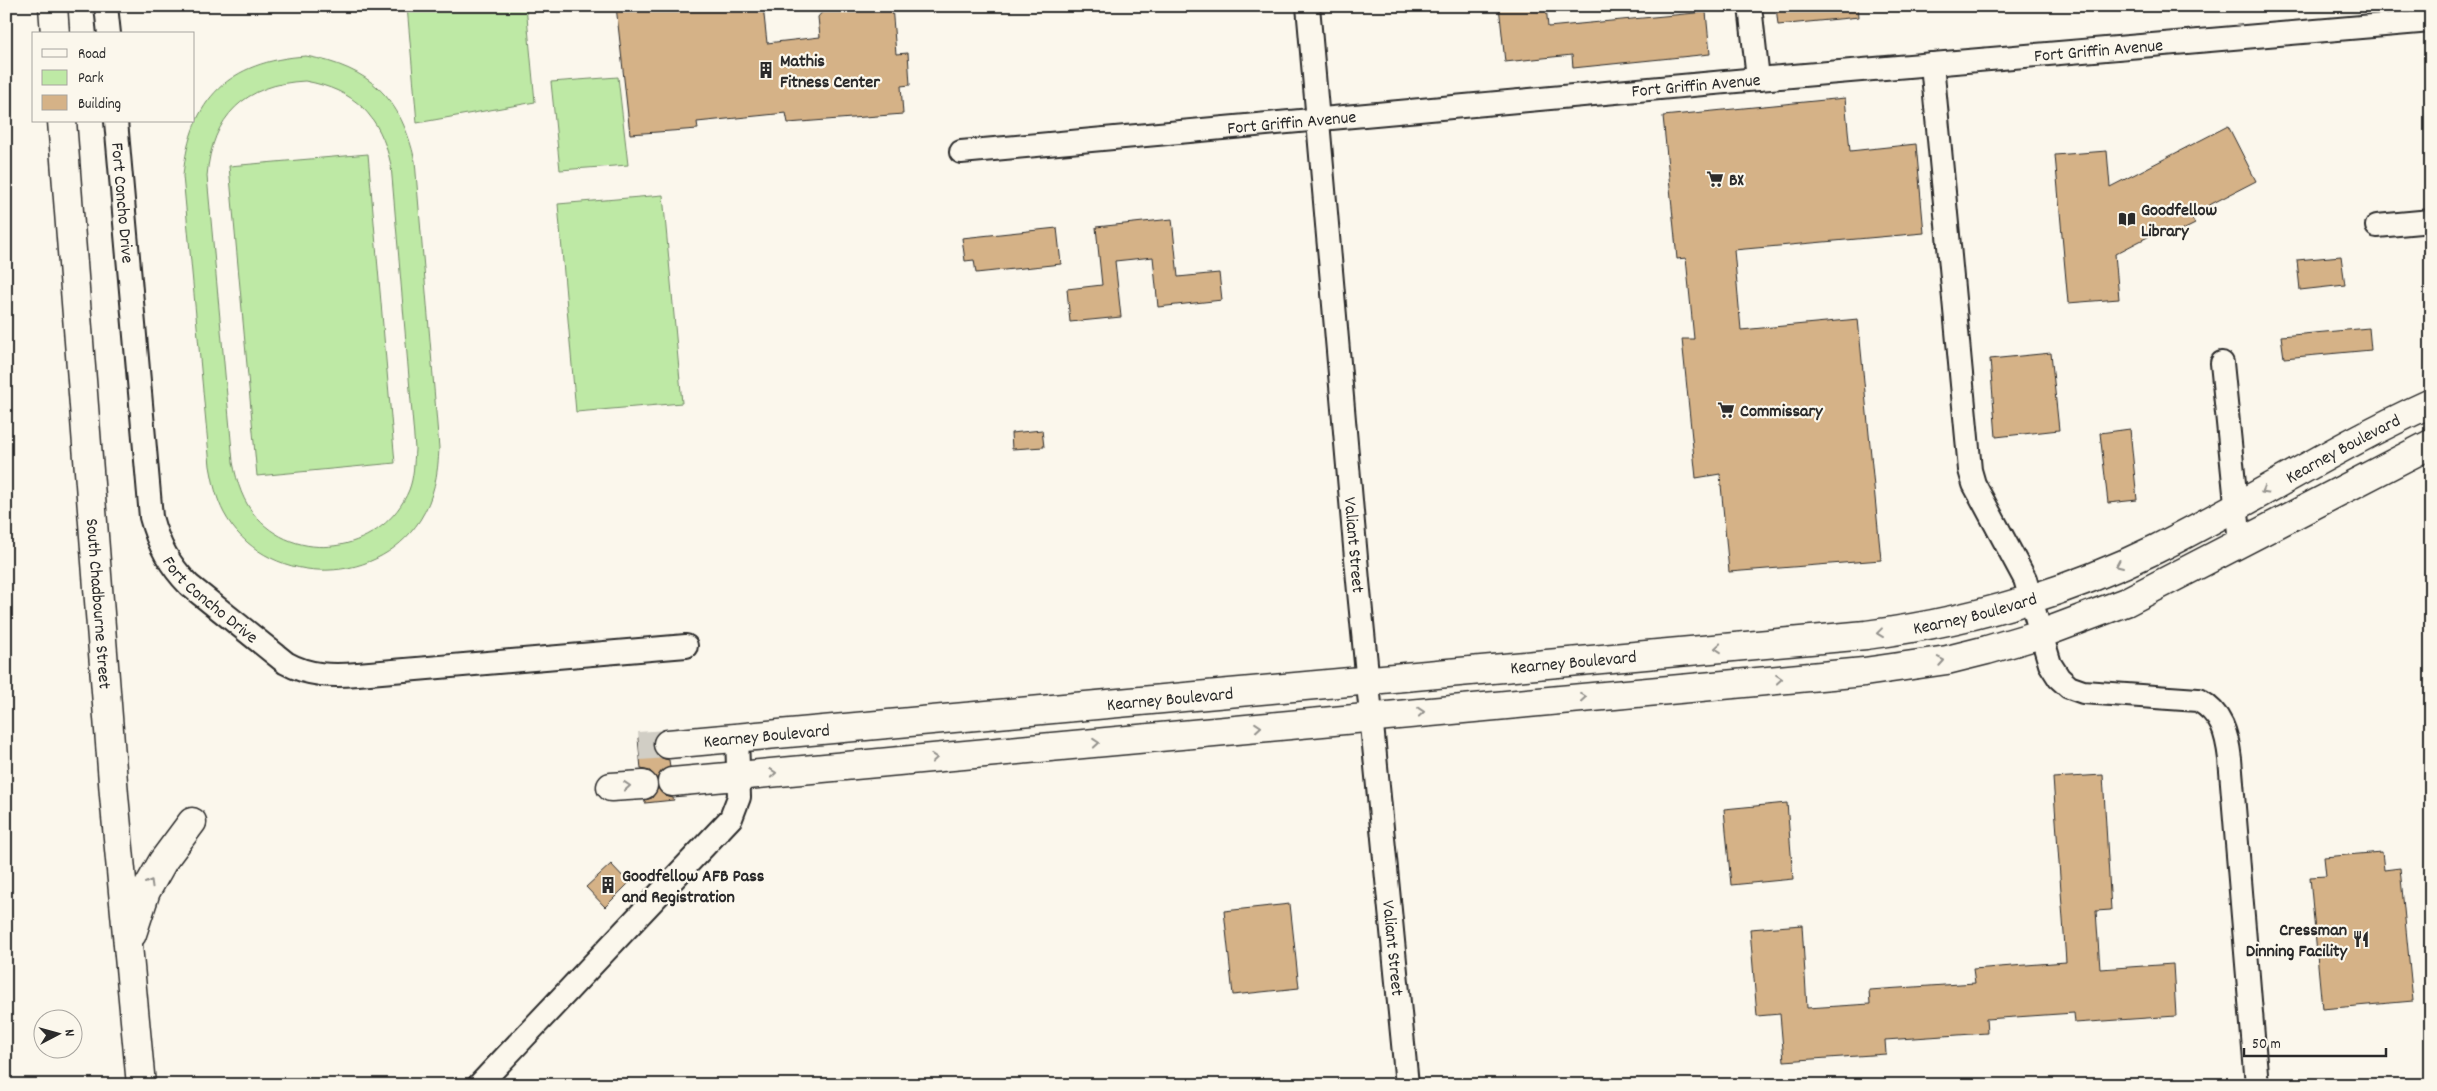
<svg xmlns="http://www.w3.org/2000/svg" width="2437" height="1091" font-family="Dekko,sans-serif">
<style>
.green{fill:#bee9a5;stroke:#748a68;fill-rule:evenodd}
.building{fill:#d5b287;stroke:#2b2b2b}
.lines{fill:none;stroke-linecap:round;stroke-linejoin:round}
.secondary-tunnel{stroke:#d1cec5;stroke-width:28;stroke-dasharray:28 14;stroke-linecap:butt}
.street-casing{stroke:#2b2b2b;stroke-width:26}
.secondary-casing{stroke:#2b2b2b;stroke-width:31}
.street{stroke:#fbf7ec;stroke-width:22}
.secondary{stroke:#fbf7ec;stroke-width:28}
.oneway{stroke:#93918c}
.labels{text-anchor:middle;stroke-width:4.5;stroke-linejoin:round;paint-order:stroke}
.street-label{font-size:18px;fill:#2b2b2b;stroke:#fbf7ec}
.poi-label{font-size:18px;font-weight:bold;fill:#2b2b2b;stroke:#fbf7ec;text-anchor:start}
</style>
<rect width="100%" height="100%" fill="#fbf7ec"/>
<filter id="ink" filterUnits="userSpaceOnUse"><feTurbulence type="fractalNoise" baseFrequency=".02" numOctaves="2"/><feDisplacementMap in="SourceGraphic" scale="10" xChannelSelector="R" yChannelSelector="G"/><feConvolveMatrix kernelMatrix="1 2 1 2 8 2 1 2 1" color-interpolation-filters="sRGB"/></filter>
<g filter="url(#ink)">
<path class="green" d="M407,6H526L535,102L417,123Z
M306,56C370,68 401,97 415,161L439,448C438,474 434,498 420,520C375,590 263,586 224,513C216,498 213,482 210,466L183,176C190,99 229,61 306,56ZM305,81C355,90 380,115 391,165L415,449C414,463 414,477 409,490C384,550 302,567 257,518C243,502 237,483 233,462L207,176C212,116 245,84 305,81Z
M618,77L628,165L560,170L551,82Z
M368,154L395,463L257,476L229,166Z
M663,195L682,403L576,412L558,204Z"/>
<path class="building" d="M616,6H763L767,43L820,37L818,17L827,6H892L896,54L908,53L910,85L901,86L903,114L788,123L786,113L697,122L698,129L630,134Z
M1499,6H1546L1548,27L1706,12L1710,54L1573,68L1572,55L1505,62Z
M1776,6H1858L1859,17L1778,25Z
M1845,98L1850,151L1916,144L1924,233L1734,250L1741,330L1858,319L1881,560L1729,572L1720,474L1696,478L1682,339H1694L1686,258L1677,259L1663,116Z
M2228,126L2256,181L2190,215L2195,224L2169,237L2165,228L2115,254L2119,299L2068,303L2055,155L2107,151L2110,187Z
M1172,219L1178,277L1219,273L1222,300L1158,307L1153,257L1115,261L1121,317L1070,322L1067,289L1102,285L1096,227Z
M1057,228L1061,264L976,273L974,260L965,261L962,238Z
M2341,256L2345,285L2300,290L2297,260Z
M2369,328L2371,350L2284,358L2281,336Z
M2051,353L2059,430L1996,437L1990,359Z
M2130,429L2137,500L2108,503L2100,433Z
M1042,430L1044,447L1012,449L1011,433Z
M655,736L652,745L655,753L661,758L669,760L670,767L663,770L657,779L650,771L641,769L638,738Z
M2103,775L2111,910L2096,911L2100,969L2173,964L2176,1016L2075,1023L2074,1013L1986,1019L1987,1033L1885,1040L1886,1054L1784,1061L1780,1014L1757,1016L1750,929L1802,925L1807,1008L1870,1004L1869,990L1975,983L1973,969L2066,962L2053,778Z
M658,788L665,796L673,798L674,800L645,803V800L652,798Z
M1787,803L1793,879L1731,885L1724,809Z
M2382,852L2384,870L2400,868L2413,1001L2322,1009L2310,877L2326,876L2324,857Z
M611,864L629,883L605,907L586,887Z
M1290,904L1299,988L1233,995L1224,911Z"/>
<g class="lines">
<path class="secondary-tunnel" d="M639,746L668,744"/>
<g class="street-casing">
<g id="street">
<path d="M106,6L109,34"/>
<path id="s1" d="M1308,6L1358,581L1407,1085"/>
<path d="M1750,6L1758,79"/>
<path d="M1932,64L1970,470L1974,484L2025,579L2050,664L2059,678L2069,687L2083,692L2198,700C2222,713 2227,734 2230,759L2257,1085"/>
<path id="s2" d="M116,121L151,517C158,544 169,565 189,585L286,663C309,676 332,676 358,674L686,646"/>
<path id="s3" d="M961,152L1758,79L2431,21"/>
<path d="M2377,226L2431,221"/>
<path d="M2222,363L2240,543"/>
<path d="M479,1085L731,818L739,797L737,737"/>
</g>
</g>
<g class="secondary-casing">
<g id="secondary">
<path d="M53,6L55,34"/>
<path id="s4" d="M62,121L114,795L141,1085"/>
<path id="s5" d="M668,744L1866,635C1967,622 2064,594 2156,549C2249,503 2336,446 2431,403"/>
<path d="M672,782L1864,672L1947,660L1987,650L2041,634L2126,602L2431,444"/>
<path d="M611,787L643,785"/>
<path d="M132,934L146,891L163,861L192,822"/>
</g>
</g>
<use href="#street" class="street"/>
<use href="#secondary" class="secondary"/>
</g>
<defs><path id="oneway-chevron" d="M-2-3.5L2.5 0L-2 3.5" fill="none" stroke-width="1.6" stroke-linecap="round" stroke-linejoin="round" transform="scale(1.25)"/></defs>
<g class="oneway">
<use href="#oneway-chevron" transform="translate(2264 491) rotate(151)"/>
<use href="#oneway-chevron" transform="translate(2119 565) rotate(156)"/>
<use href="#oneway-chevron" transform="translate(1880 633) rotate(173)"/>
<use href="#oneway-chevron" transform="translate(1718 648) rotate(175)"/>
<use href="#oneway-chevron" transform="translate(1941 661) rotate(-10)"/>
<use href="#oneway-chevron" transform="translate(1779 679) rotate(-5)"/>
<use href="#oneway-chevron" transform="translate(1583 697) rotate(-5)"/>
<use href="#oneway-chevron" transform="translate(1421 712) rotate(-5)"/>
<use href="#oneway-chevron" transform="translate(1258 727) rotate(-5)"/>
<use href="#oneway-chevron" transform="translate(1096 743) rotate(-5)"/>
<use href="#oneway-chevron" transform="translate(934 758) rotate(-5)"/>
<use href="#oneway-chevron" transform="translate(773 773) rotate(-5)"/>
<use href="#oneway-chevron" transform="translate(627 786) rotate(-5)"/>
<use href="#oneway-chevron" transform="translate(150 883) rotate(-60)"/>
</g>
</g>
<defs>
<g id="building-bare" transform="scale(1.35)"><path d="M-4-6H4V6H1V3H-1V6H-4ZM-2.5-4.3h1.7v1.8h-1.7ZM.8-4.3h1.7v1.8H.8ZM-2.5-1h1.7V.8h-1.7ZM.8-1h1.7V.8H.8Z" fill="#2b2b2b" stroke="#fbf7ec" stroke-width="2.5" paint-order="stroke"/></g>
<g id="supermarket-bare" transform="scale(1.35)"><path d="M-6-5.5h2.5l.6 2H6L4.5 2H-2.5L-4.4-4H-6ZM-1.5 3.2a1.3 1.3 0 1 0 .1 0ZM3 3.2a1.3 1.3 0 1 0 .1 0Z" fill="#2b2b2b" stroke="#fbf7ec" stroke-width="2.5" paint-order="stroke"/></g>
<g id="library-bare" transform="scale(1.35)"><path d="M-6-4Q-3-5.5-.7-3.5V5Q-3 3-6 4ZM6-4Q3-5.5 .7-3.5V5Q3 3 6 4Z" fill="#2b2b2b" stroke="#fbf7ec" stroke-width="2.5" paint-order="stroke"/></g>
<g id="restaurant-bare" transform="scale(1.35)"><path d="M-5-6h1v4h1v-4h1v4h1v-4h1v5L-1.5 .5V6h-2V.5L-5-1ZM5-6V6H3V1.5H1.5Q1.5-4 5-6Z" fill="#2b2b2b" stroke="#fbf7ec" stroke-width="2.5" paint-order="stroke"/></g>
</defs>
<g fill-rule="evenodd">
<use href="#building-bare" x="766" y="70"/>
<use href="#supermarket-bare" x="1715" y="179"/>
<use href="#library-bare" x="2127" y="219"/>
<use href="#supermarket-bare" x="1726" y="410"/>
<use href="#building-bare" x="608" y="885"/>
<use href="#restaurant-bare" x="2361" y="939"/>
</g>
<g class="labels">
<g class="street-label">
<text dy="6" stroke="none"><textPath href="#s3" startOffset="1142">Fort Griffin Avenue</textPath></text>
<text dy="6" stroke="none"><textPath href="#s3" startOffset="738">Fort Griffin Avenue</textPath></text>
<text dy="6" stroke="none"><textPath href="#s3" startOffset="332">Fort Griffin Avenue</textPath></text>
<text dy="6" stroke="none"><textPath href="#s2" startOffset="82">Fort Concho Drive</textPath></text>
<text dy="6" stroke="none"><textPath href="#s5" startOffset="1719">Kearney Boulevard</textPath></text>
<text dy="6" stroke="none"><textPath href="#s1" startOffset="541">Valiant Street</textPath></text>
<text dy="6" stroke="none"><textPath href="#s2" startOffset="502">Fort Concho Drive</textPath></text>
<text dy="6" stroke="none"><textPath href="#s4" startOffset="484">South Chadbourne Street</textPath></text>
<text dy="6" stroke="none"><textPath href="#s5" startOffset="1314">Kearney Boulevard</textPath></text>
<text dy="6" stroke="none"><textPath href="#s5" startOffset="909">Kearney Boulevard</textPath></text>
<text dy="6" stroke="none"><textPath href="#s5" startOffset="504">Kearney Boulevard</textPath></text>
<text dy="6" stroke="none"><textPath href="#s5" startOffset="99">Kearney Boulevard</textPath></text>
<text dy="6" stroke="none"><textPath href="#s1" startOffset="946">Valiant Street</textPath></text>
</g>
<g class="poi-label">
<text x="780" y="66">Mathis<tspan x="780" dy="21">Fitness Center</tspan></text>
<text x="1729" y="185">BX</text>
<text x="2141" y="215">Goodfellow<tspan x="2141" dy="21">Library</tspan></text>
<text x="1740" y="416">Commissary</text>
<text x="622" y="881">Goodfellow AFB Pass<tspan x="622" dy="21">and Registration</tspan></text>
<text x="2347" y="935" text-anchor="end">Cressman<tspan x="2347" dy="21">Dinning Facility</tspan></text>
</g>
</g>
<rect width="2437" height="1091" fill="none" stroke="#fbf7ec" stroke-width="25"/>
<rect x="12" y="12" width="2412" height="1066" fill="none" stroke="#2b2b2b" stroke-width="2" filter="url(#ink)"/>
<rect x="32" y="32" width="162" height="90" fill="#fbf7ec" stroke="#a8a59f"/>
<rect x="42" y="49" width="25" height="8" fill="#fbf7ec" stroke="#a8a59f"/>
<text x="78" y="58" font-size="15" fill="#2b2b2b">Road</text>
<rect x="42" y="70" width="25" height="15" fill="#bee9a5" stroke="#a8a59f"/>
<text x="78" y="82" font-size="15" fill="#2b2b2b">Park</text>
<rect x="42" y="95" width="25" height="15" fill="#d5b287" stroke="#a8a59f"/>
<text x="78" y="108" font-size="15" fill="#2b2b2b">Building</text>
<g transform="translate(58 1034) rotate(84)"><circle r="24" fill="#fbf7ec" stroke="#a8a59f"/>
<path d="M0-4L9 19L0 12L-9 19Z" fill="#2b2b2b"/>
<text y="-8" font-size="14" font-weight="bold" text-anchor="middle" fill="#2b2b2b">N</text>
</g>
<path d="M2244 1048v8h142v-8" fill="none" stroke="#2b2b2b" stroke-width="2.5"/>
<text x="2252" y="1048" font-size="15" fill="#2b2b2b" stroke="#fbf7ec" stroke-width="4" paint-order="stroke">50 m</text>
</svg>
